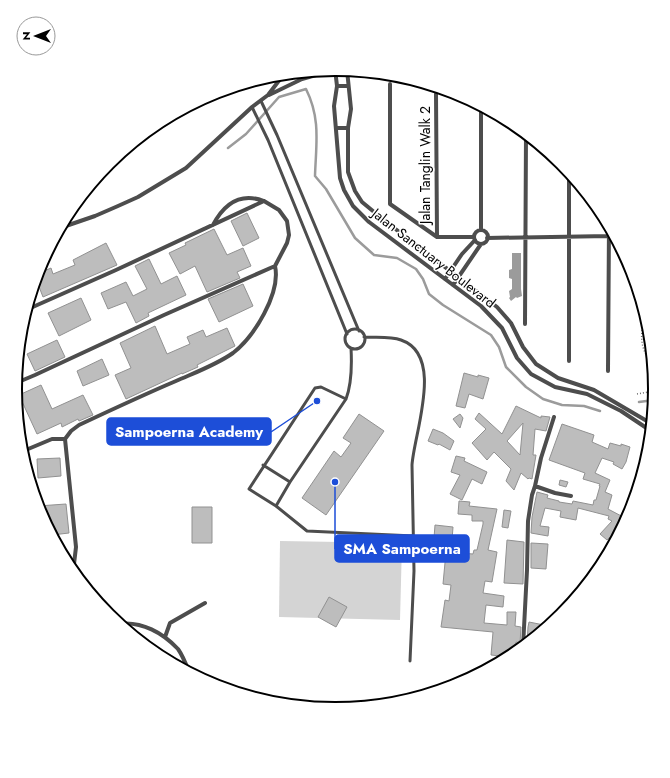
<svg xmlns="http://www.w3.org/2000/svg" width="670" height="778" font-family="Jost,sans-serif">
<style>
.green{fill:#d4d4d4}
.water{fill:#9b9b9b}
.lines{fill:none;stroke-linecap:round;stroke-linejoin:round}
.stream{stroke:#9b9b9b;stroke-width:2.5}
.building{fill:#bdbdbd;stroke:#919191;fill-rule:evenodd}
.path{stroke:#6f6f6f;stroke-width:1.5;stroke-dasharray:1 2;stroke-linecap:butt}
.lane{stroke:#4d4d4d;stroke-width:3}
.street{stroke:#4d4d4d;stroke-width:4}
.labels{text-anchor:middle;stroke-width:3;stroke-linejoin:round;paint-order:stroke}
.street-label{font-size:14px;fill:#000;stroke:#fff}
.rim{fill:none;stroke:#000;stroke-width:2}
.leader{fill:none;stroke:#1d4ed8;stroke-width:1.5}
.callout-dot{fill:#1d4ed8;stroke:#fff;stroke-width:1.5}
.callout{fill:#1d4ed8;stroke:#1d4ed8;stroke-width:1.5}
.callout-label{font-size:15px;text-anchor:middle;font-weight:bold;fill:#fff}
</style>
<rect width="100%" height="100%" fill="#fff"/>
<path class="green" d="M280,541L402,543L400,620L279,617Z"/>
<path class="water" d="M512,253H521V289L522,296L517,298L516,297L511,301L509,298L510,297L509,291L512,289V279L509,278V270L512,269Z"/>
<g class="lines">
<path class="stream" d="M228,148L246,134L279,97L306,89C321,119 316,144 315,176L326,189L355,238L374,255L397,258L416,269L423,279L429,294L443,305L491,335L499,347L506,367L526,387L543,399L562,405L584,406L600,411
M639,402L654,400"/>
</g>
<path class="building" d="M247,213L259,238L243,246L231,221Z
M214,229L227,255L243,248L251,266L237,272L240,278L207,292L195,266L180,274L169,253L186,245L185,243Z
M106,243L117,265L43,297L36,279L37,274L51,268L53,274L75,265L73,260Z
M149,259L161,284L177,276L186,295L148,313L149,316L136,323L126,302L108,309L101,293L126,282L133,296L147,289L135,266Z
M243,284L253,306L219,322L208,299Z
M81,298L91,320L59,336L48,313Z
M155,326L167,354L190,344L187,337L203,330L206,337L227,328L235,346L197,365L198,367L182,374V373L126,399L115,375L131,368L120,343Z
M57,340L65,357L35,371L27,354Z
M102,359L109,375L83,386L77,371Z
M464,373L478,377V375L489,378L483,399L469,394L465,408L456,406Z
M41,385L52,409L83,395L93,415L79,421L78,419L62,427L61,423L37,434L19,395Z
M516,406L541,418V416L550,417L546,431L535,429L533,455H536L532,479L529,478L528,479L521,473L514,490L506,481L511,469L494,452L487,460L472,443L486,429L475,419L479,413L502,434ZM523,423L520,455L507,441Z
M359,414L384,431L326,515L302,498L334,451L341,457L351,443L343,438Z
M460,414L463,418L460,428L453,419Z
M562,424L594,435L592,442L608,449L610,443L621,446V444L630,447L626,462L622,469L613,464L614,462L602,458L595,473L610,480L605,492L612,495L608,509L627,519L615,541L610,537L607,540L600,534L612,521L608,519L609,516L578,508L576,520L560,517L561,511L545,508L540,526L549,527L548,536L531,533L532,517L537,492L548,495L547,498L559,501V502L572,504L573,501L593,505L594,500H596L600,486H599L600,484L583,479L585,473L549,460Z
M433,429L443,433L454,441L450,450L439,444L438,445L428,441Z
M456,456L465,458L464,461L487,472L482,484L472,479L462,500L450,494L460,475L451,472Z
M60,458L61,476L38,478L37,459Z
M560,480L568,482L566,487L559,485Z
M459,501L470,502L469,506L497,509L488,550L497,552L492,582L485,581L483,593L504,596L503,607L486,605L484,623L507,625V612H516L515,626L521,627L520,643L516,642L515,654L509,657L491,655L493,632L441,627L445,600L449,601L451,585L443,584L446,552L473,554L474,550H477L483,524V521H472V515L458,514Z
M66,504L69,533L52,535L38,506Z
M192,507H212V543H192Z
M504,510L511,511L508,528L502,527Z
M435,525L453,527L452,540L434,538Z
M507,540L524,542L523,584L504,583Z
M531,543L548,544L546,569L531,568Z
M329,597L347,607L336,627L318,617Z
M529,622L549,626L527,644L528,627Z"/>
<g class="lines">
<path class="path" d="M618,242L616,252L627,261
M645,312C641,335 638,345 652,364
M637,394L655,391"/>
<path class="lane" d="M261,101L277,135L359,331
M252,107L268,140L347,334
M345 339a10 10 0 1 1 20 0a10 10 0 1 1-20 0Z
M364,337C376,338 390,336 401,340C445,355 414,433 412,465L414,571L410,661
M346,399L321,387L315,388L249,489L276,506L290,482L346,399C352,383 352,366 351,348
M263,465L290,482
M276,506L307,531L414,536"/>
<path class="street" d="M335,69L337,86L334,106L340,178L344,190L353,206L369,222L481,306L502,328L517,358L531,374L555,387L587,394L621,411L651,431
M347,70L351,109L348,128V172L355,191L362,202L385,221L497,307L511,323L523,347L536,364L558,378L594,390L652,424
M281,78L291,73
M390,84V204L437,237H474
M337,86H348
M436,94L437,237
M269,95L302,79L337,69
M337,128H348
M213,225C224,204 240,192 264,201
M60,228L95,216L118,206L138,197L186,168L252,107L268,95L281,78L282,74
M481,230V106
M474 237a7 7 0 1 1 14 0a7 7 0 1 1-14 0Z
M487,238L609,236
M445,279L462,254L475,240
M453,285L481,244
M525,324L526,134
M569,361V172
M608,371L609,225
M16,383L35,375L164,315L275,266L287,243L289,235L287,221L279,210L264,201L116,270L26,310
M65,439L71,431L79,425C111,410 143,395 176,381C194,373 216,365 233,353C254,337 281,293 275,266
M21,452L52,439H65L76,547L74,564L71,570
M535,486L555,493L571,496
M119,624C142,621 163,633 178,649C183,656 186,664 189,672
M165,637L170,623L205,603
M523,647L527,570L528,521L532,495L535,486L541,458L554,417"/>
</g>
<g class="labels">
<g class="street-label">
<text transform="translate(425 165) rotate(-90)" y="5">Jalan Tanglin Walk 2</text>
<text transform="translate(434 258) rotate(38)" y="5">Jalan Sanctuary Boulevard</text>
</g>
</g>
<path d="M0 0H670V778H0ZM22 389a313 313 0 1 1 626 0a313 313 0 1 1-626 0Z" fill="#fff" fill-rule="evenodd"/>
<path class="rim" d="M22 389a313 313 0 1 1 626 0a313 313 0 1 1-626 0Z"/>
<path class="leader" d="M317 401L271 432M335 482L335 549"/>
<g class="callout-dot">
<circle cx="317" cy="401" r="4"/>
<circle cx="335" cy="482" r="4"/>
</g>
<g class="callout">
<rect x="107" y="418" width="164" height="27" rx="4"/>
<rect x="335" y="535" width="134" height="27" rx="4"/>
</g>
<g class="callout-label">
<text x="189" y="437">Sampoerna Academy</text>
<text x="402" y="554">SMA Sampoerna</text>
</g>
<g transform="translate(36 36) rotate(270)"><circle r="19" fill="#ffffff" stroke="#999999"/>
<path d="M0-3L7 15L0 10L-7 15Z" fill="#000000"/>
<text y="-6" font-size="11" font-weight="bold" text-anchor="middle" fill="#000000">N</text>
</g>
</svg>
